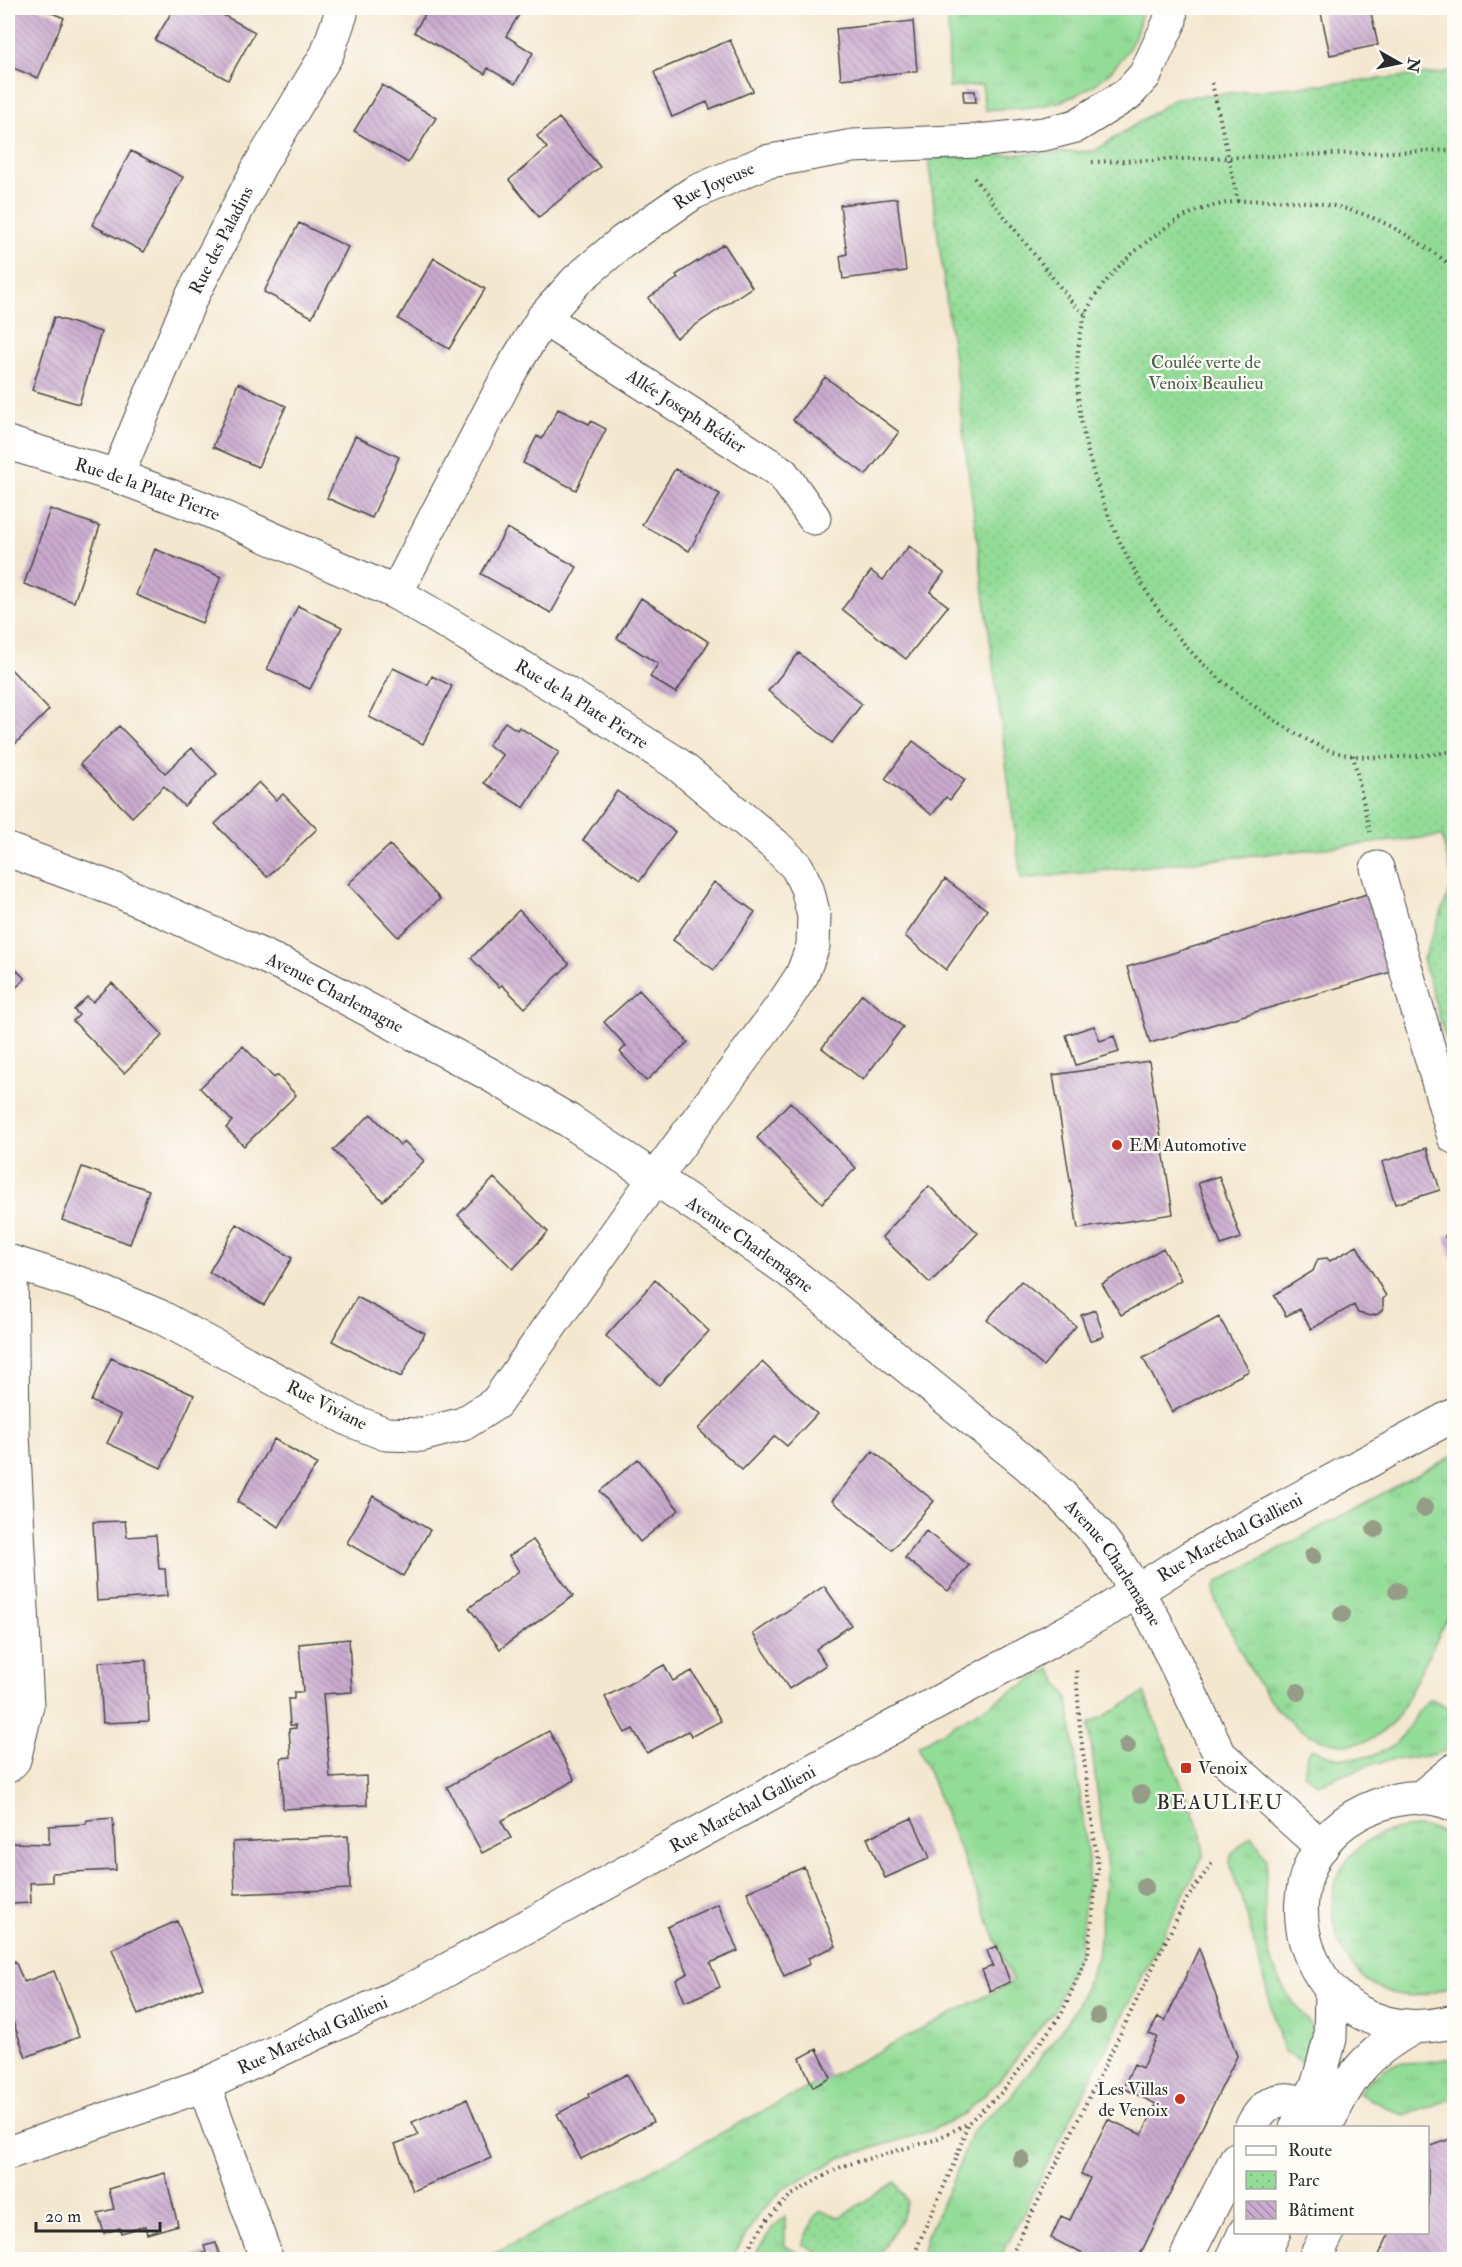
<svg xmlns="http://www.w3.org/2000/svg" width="1462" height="2267" font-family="'IM FELL Double Pica',serif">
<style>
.grass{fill:url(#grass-tufts);stroke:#5f8461;stroke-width:1.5}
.park{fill:url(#park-dots);stroke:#5f8461;stroke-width:1.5}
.building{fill:url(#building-back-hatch)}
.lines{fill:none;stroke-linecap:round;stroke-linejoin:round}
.minor-casing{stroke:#494744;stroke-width:35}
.path{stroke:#494744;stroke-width:4;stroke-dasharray:1.5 4.5;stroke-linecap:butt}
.minor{stroke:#fff;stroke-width:33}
.tree{fill:#969d87}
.poi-dot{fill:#c8321e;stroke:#fdfcf7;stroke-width:2}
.labels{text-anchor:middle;stroke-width:4.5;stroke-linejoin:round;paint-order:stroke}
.street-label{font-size:18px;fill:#2b2b2b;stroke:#fdfcf7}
.park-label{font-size:18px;fill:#4a604b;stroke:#fdfcf7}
.poi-label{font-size:18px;fill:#2b2b2b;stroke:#fdfcf7;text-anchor:start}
.quarter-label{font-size:21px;letter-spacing:1.5px;fill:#2b2b2b;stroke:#fdfcf7}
</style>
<defs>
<pattern id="grass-tufts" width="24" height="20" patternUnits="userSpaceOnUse" patternTransform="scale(1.5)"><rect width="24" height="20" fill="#93dc97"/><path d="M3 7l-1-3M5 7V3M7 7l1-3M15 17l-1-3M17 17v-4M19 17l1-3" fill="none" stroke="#7fbd82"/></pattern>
<pattern id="park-dots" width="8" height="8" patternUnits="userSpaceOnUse" patternTransform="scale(1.5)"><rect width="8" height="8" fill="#93dc97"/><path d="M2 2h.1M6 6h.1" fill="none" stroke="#7fbd82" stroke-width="1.8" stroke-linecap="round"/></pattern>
<pattern id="building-back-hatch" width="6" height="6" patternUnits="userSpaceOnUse" patternTransform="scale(1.5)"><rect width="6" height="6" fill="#caabcf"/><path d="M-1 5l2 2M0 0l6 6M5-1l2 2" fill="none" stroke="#a48ba8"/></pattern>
</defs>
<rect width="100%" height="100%" fill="#fdfcf7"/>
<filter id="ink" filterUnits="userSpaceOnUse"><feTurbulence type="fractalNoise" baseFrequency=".0167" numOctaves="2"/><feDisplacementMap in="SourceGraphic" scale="12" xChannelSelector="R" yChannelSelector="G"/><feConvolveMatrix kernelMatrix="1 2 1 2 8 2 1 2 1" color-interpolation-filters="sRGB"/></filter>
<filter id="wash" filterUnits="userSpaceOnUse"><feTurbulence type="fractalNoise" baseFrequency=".008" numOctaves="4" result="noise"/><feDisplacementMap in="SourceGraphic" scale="24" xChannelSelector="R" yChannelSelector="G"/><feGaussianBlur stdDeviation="1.35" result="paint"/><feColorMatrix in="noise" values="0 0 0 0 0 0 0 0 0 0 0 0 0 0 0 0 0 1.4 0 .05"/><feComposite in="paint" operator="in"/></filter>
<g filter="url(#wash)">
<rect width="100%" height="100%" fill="#f4e7d0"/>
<path class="grass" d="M948,8H1142C1138,50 1106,84 1067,99C1042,109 1011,108 985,110L982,85L949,88Z
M1454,1455V1605L1399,1714C1388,1732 1369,1745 1346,1744C1272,1741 1246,1657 1216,1602L1214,1589L1218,1582Z
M1050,1669L1068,1698L1089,1868L1079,1952L1054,2010L997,2083L961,2116L930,2131L840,2158L783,2189L758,2215L731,2259H485L738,2124L1013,1982L918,1746Z
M1144,1693L1200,1830L1204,1854L1000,2259H920L927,2236L956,2173L972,2131L1011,2096L1069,2020L1084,1990L1097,1957L1107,1868L1089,1727L1090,1724Z
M1431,1699L1454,1710V1746C1433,1760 1409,1756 1385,1761C1362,1767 1340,1776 1317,1784L1304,1774L1308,1753L1312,1748C1339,1764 1381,1762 1402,1736C1412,1723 1418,1708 1431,1699Z
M1416,1827L1433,1829L1454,1838V1984C1333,2046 1272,1836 1416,1827Z
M1251,1835L1267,1858C1265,1907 1257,1948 1286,1992C1299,2012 1310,2018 1318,2042L1308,2065L1283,2051L1244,1905L1230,1866L1231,1855Z
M1454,2057V2098L1404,2116L1358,2093C1392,2049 1409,2070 1454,2057Z
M785,2217V2246L808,2259H752L773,2227Z"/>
<path class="park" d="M1454,69V1069L1423,959L1453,883L1442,836L1021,879L928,158L1095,151L1176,98L1442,73Z
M895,2182L907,2201L900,2222L877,2259H829L803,2245L815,2216L821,2211L840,2217Z"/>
<g id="blocks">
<path class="building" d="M13,8H40L64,18L38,78L8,66V21Z
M174,8H210L255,32L228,80L155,40Z
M429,8H511L520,13L506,36L533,53L515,84L488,68L485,74L414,32Z
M1320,8H1370L1378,45L1330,55Z
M913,21L917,71L841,79L836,29Z
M730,40L753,91L710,109L707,102L672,117L654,72Z
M382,85L436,118L408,163L354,131Z
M963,91H975L976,102H964Z
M559,118L600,167L539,217L509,180L547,148L537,136Z
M131,151L183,177L144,252L92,225Z
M897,198L906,271L843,279L840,256L847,254L840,205Z
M299,223L348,247L312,317L264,292Z
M724,244L752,287L676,338L648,298L678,278L676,275Z
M434,258L485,289L449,349L398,319Z
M54,317L101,332L79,404L32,390Z
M825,377L899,432L866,475L793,420Z
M238,383L286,406L258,467L213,447Z
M558,409L589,424L591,421L606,429L576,490L523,463L537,436L542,439Z
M355,436L399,457L372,518L327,498Z
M675,469L720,494L689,551L642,525Z
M50,509L100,526L74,602L24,584Z
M507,528L577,567L551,613L481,574Z
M909,546L944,573L930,592L948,606L906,659L842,609L871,571L883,580Z
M155,549L221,577L202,623L136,595Z
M641,598L709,642L676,693L650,677L658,664L617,638Z
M298,606L342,627L310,689L267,669Z
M799,653L862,704L832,743L768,691Z
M8,666L49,710L8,751Z
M393,668L428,685L432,676L452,686L423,744L369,717Z
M505,722L517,730L519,727L559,752L524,808L484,783L503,755L488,745Z
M119,726L165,773L192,748L217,774L184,806L164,786L132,817L80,764Z
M913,741L965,780L950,800L946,797L932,815L885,779Z
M259,782L276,800L283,794L317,829L267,877L215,824Z
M617,791L675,832L640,881L583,840Z
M390,845L440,899L398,937L348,884Z
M945,879L987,910L946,970L905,936Z
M714,882L755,912L714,970L673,940Z
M1367,894L1391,972L1150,1043L1127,967Z
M519,910L569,964L525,1008L502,985L499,987L471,958Z
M8,961L25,979L8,995Z
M112,983L163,1035L124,1073L73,1021L79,1015L74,1010L87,997L93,1002Z
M639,990L688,1042L646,1081L620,1052L626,1046L604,1022Z
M862,994L903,1027L863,1080L822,1048Z
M1094,1026L1100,1041L1114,1036L1119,1052L1076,1065L1066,1035Z
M243,1046L274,1078L277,1075L296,1095L244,1146L226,1128L232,1121L200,1088Z
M1149,1061L1173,1214L1078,1229L1053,1075Z
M790,1102L856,1168L822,1203L757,1138Z
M371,1114L400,1145L404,1141L424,1161L383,1201L333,1150Z
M1427,1148L1440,1190L1395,1204L1382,1162Z
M82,1167L149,1190L130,1244L62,1220Z
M1219,1176L1241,1238L1221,1245L1198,1183Z
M494,1178L548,1232L513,1269L458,1215Z
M929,1186L978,1233L930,1283L882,1237Z
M237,1224L292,1258L264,1305L209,1272Z
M1454,1233V1257L1452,1258L1445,1236Z
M1357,1246L1386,1296L1383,1299V1309L1378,1314L1371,1316L1358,1313L1354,1305L1311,1329L1300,1309L1286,1316L1274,1295L1313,1271L1318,1259L1327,1258L1330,1261Z
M1163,1248L1181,1280L1121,1315L1102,1284Z
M655,1280L709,1331L659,1385L606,1336Z
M1021,1281L1076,1326L1043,1366L987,1320Z
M357,1297L425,1333L401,1377L332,1341Z
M1095,1310L1104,1336L1090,1341L1081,1315Z
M1219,1317L1249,1371L1172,1412L1143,1358Z
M111,1358L194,1395L161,1468L107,1443L121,1415L91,1401Z
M762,1362L817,1414L787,1446L775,1436L742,1470L698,1429Z
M274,1439L317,1464L279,1527L237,1502Z
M873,1451L934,1501L892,1550L832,1501Z
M638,1459L679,1510L640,1542L600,1491Z
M373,1496L430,1530L403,1576L347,1543Z
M125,1521L127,1537L156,1535L159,1569H165L167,1596L97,1601L93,1522Z
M926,1531L969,1565L948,1591L905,1558Z
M533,1540L573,1596L500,1649L469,1608L519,1571L509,1556Z
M824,1586L851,1625L816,1649L826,1665L789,1689L753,1634Z
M349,1639L352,1692L323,1694L330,1778L366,1776L367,1805L283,1809L281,1758L291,1757L289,1729L296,1728V1725H290L288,1699H294V1692H303L299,1644Z
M146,1660L149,1721L103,1723L99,1662Z
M664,1665L673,1681L692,1671L721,1721L692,1736L688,1731L647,1753L633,1729L625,1733L605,1697Z
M549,1731L575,1780L501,1821L511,1838L482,1853L447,1787Z
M113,1818L116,1870L52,1873V1882L30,1883L31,1903L12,1904L11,1894L8,1895V1843L49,1844V1826L86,1824L87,1820Z
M912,1818L930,1858L885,1878L867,1838Z
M348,1836L350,1889L235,1894L233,1842Z
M804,1867L836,1946L808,1958L810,1964L784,1976L747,1892Z
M718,1904L738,1951L710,1963L720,1987L685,2002L676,1980L688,1973L667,1927Z
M177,1921L203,1987L138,2015L112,1949Z
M997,1946L1010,1982L990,1991L982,1970L993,1966L987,1950Z
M1199,1948L1237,2056L1138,2259H1083L1085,2255L1051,2238L1061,2216L1070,2220L1090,2178L1081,2174L1108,2119L1142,2135L1156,2104L1123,2088L1134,2064L1142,2068L1157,2037L1149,2034L1158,2017L1165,2021Z
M15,1961L24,1982L54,1971L79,2037L26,2057L13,2022L8,2024V1964Z
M817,2049L831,2078L813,2087L800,2058Z
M627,2074L653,2122L581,2159L557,2114L589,2097L588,2094Z
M467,2099L491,2158L413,2191L395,2144L419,2135L412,2122Z
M1454,2138V2259H1377L1390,2232H1428V2154L1431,2146Z
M165,2173L178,2225L147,2234L145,2226L121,2233L120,2228L104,2233L98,2213L114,2209L109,2189Z
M216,2243L221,2259H193L192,2257L206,2252L204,2246Z"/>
</g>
</g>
<g filter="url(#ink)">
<use href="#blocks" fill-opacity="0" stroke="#494744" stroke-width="1.5"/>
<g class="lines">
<g class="minor-casing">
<g id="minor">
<path id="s1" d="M543,318L782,473L814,518"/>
<path id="s2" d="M8,443L117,476L205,509L396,593L571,696L676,763L775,845L797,867L807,888L814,916L813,946L802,975L783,1004L655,1178L496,1403L463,1424L421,1435L386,1434L350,1420L159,1316L85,1285L8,1261"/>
<path id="s3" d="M117,476L190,300L260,165L327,54L341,14"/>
<path id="s4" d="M396,593L510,372L543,318L577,280L622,242L693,193L765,162L853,146L977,141L1044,134L1076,126L1128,94L1145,75L1170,21L1171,8"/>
<path id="s5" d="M8,850L116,890L290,968L487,1073L568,1120L716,1219L789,1271L1028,1465L1062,1496L1097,1533L1114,1556L1155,1621L1220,1755L1322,1847"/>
<path d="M1377,868L1454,1137"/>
<path d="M8,1766L14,1760L27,1706L13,1434L11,1262"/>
<path d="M1420,1798L1454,1770"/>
<path d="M1454,1805C1432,1794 1401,1796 1378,1805C1241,1854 1301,2062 1454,2021"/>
<path d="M204,2085L267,2260"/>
<path d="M1251,2128C1271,2088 1296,2097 1326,2116"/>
<path d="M1296,2128L1318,2083L1330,2039L1331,1991"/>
<path d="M1325,2128C1351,2076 1362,2056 1413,2028"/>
<path id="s6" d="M8,2153L204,2085L410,1990L1109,1609L1191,1557L1454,1415"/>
<path d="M1185,2260L1236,2159"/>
<path d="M1232,2260L1245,2232"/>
<path d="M1261,2260L1274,2232"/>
<path d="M1314,2260L1328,2232"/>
</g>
</g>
<path class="path" d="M1212,83L1238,201C1333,197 1378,209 1454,268
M1092,162L1454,150
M974,178L1075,306L1086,315
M1238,201C1190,209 1175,219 1138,249C1119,264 1093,293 1085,316C1053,418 1124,583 1196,657C1225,687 1290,735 1329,750C1359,762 1423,757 1454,751
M1353,755L1370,832
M741,2260L766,2221L790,2196L818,2179L843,2166L934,2140L967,2124L1004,2090L1061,2015L1088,1954L1098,1868L1080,1728L1076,1669
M913,2260C928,2213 955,2172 967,2124
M1009,2260L1186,1900L1212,1863"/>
<use href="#minor" class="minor"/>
</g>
<g class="tree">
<circle cx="1424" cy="1508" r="9"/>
<circle cx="1375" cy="1529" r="9"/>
<circle cx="1313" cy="1556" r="9"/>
<circle cx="1397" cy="1591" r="9"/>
<circle cx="1342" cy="1614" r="9"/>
<circle cx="1298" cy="1692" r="9"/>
<circle cx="1127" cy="1746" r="9"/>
<circle cx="1141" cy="1794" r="9"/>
<circle cx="1145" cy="1887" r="9"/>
<circle cx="1098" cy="2016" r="9"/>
<circle cx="1021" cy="2159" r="9"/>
</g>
</g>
<g class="poi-dot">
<circle cx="1117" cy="1145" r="6"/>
<rect x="1180" y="1762" width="12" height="12" rx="3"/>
<circle cx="1180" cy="2099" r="6"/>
</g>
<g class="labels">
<g class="street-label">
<text dy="6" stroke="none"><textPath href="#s4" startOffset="530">Rue Joyeuse</textPath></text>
<text dy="6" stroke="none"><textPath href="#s3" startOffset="258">Rue des Paladins</textPath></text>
<text dy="6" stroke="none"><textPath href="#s1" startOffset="171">Allée Joseph Bédier</textPath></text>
<text dy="6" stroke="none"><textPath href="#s2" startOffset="147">Rue de la Plate Pierre</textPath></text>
<text dy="6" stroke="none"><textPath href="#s2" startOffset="633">Rue de la Plate Pierre</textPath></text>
<text dy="6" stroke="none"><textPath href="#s5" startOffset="357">Avenue Charlemagne</textPath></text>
<text dy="6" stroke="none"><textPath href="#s5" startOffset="843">Avenue Charlemagne</textPath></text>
<text transform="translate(327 1405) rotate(27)" y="6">Rue Viviane</text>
<text dy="6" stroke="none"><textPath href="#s6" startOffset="1371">Rue Maréchal Gallieni</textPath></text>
<text dy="6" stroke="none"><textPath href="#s5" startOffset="1329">Avenue Charlemagne</textPath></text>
<text dy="6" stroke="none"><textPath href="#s6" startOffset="813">Rue Maréchal Gallieni</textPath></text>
<text dy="6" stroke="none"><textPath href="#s6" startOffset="327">Rue Maréchal Gallieni</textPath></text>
</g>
<g class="park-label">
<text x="1206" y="368">Coulée verte de<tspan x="1206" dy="21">Venoix Beaulieu</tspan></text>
</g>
<g class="poi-label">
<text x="1129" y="1151">EM Automotive</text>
<text x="1198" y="1774">Venoix</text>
<text x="1168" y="2095" text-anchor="end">Les Villas<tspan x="1168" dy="21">de Venoix</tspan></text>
</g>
<g class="quarter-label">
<text x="1220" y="1809">BEAULIEU</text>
</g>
</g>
<rect width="1462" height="2267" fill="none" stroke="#fdfcf7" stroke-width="30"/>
<rect x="1234" y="2126" width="195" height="108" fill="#fdfcf7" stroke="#a9a8a5" stroke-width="1.5"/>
<rect x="1246" y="2146" width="30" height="9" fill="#ffffff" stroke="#a9a8a5" stroke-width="1.5"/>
<text x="1288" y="2156" font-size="18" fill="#2b2b2b">Route</text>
<rect x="1246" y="2171" width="30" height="18" fill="url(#park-dots)" stroke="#a9a8a5" stroke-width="1.5"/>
<text x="1288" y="2186" font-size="18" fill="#2b2b2b">Parc</text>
<rect x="1246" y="2201" width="30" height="18" fill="url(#building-back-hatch)" stroke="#a9a8a5" stroke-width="1.5"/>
<text x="1288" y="2216" font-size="18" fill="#2b2b2b">Bâtiment</text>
<g transform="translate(1399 63) rotate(99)" stroke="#fdfcf7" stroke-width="4.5" paint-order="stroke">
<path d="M0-4.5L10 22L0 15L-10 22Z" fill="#2b2b2b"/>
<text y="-9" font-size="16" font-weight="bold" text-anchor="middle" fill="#2b2b2b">N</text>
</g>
<path d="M36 2222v9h124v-9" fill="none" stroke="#2b2b2b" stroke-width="3"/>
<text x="45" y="2222" font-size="18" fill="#2b2b2b" stroke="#fdfcf7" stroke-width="4.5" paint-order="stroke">20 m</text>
</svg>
